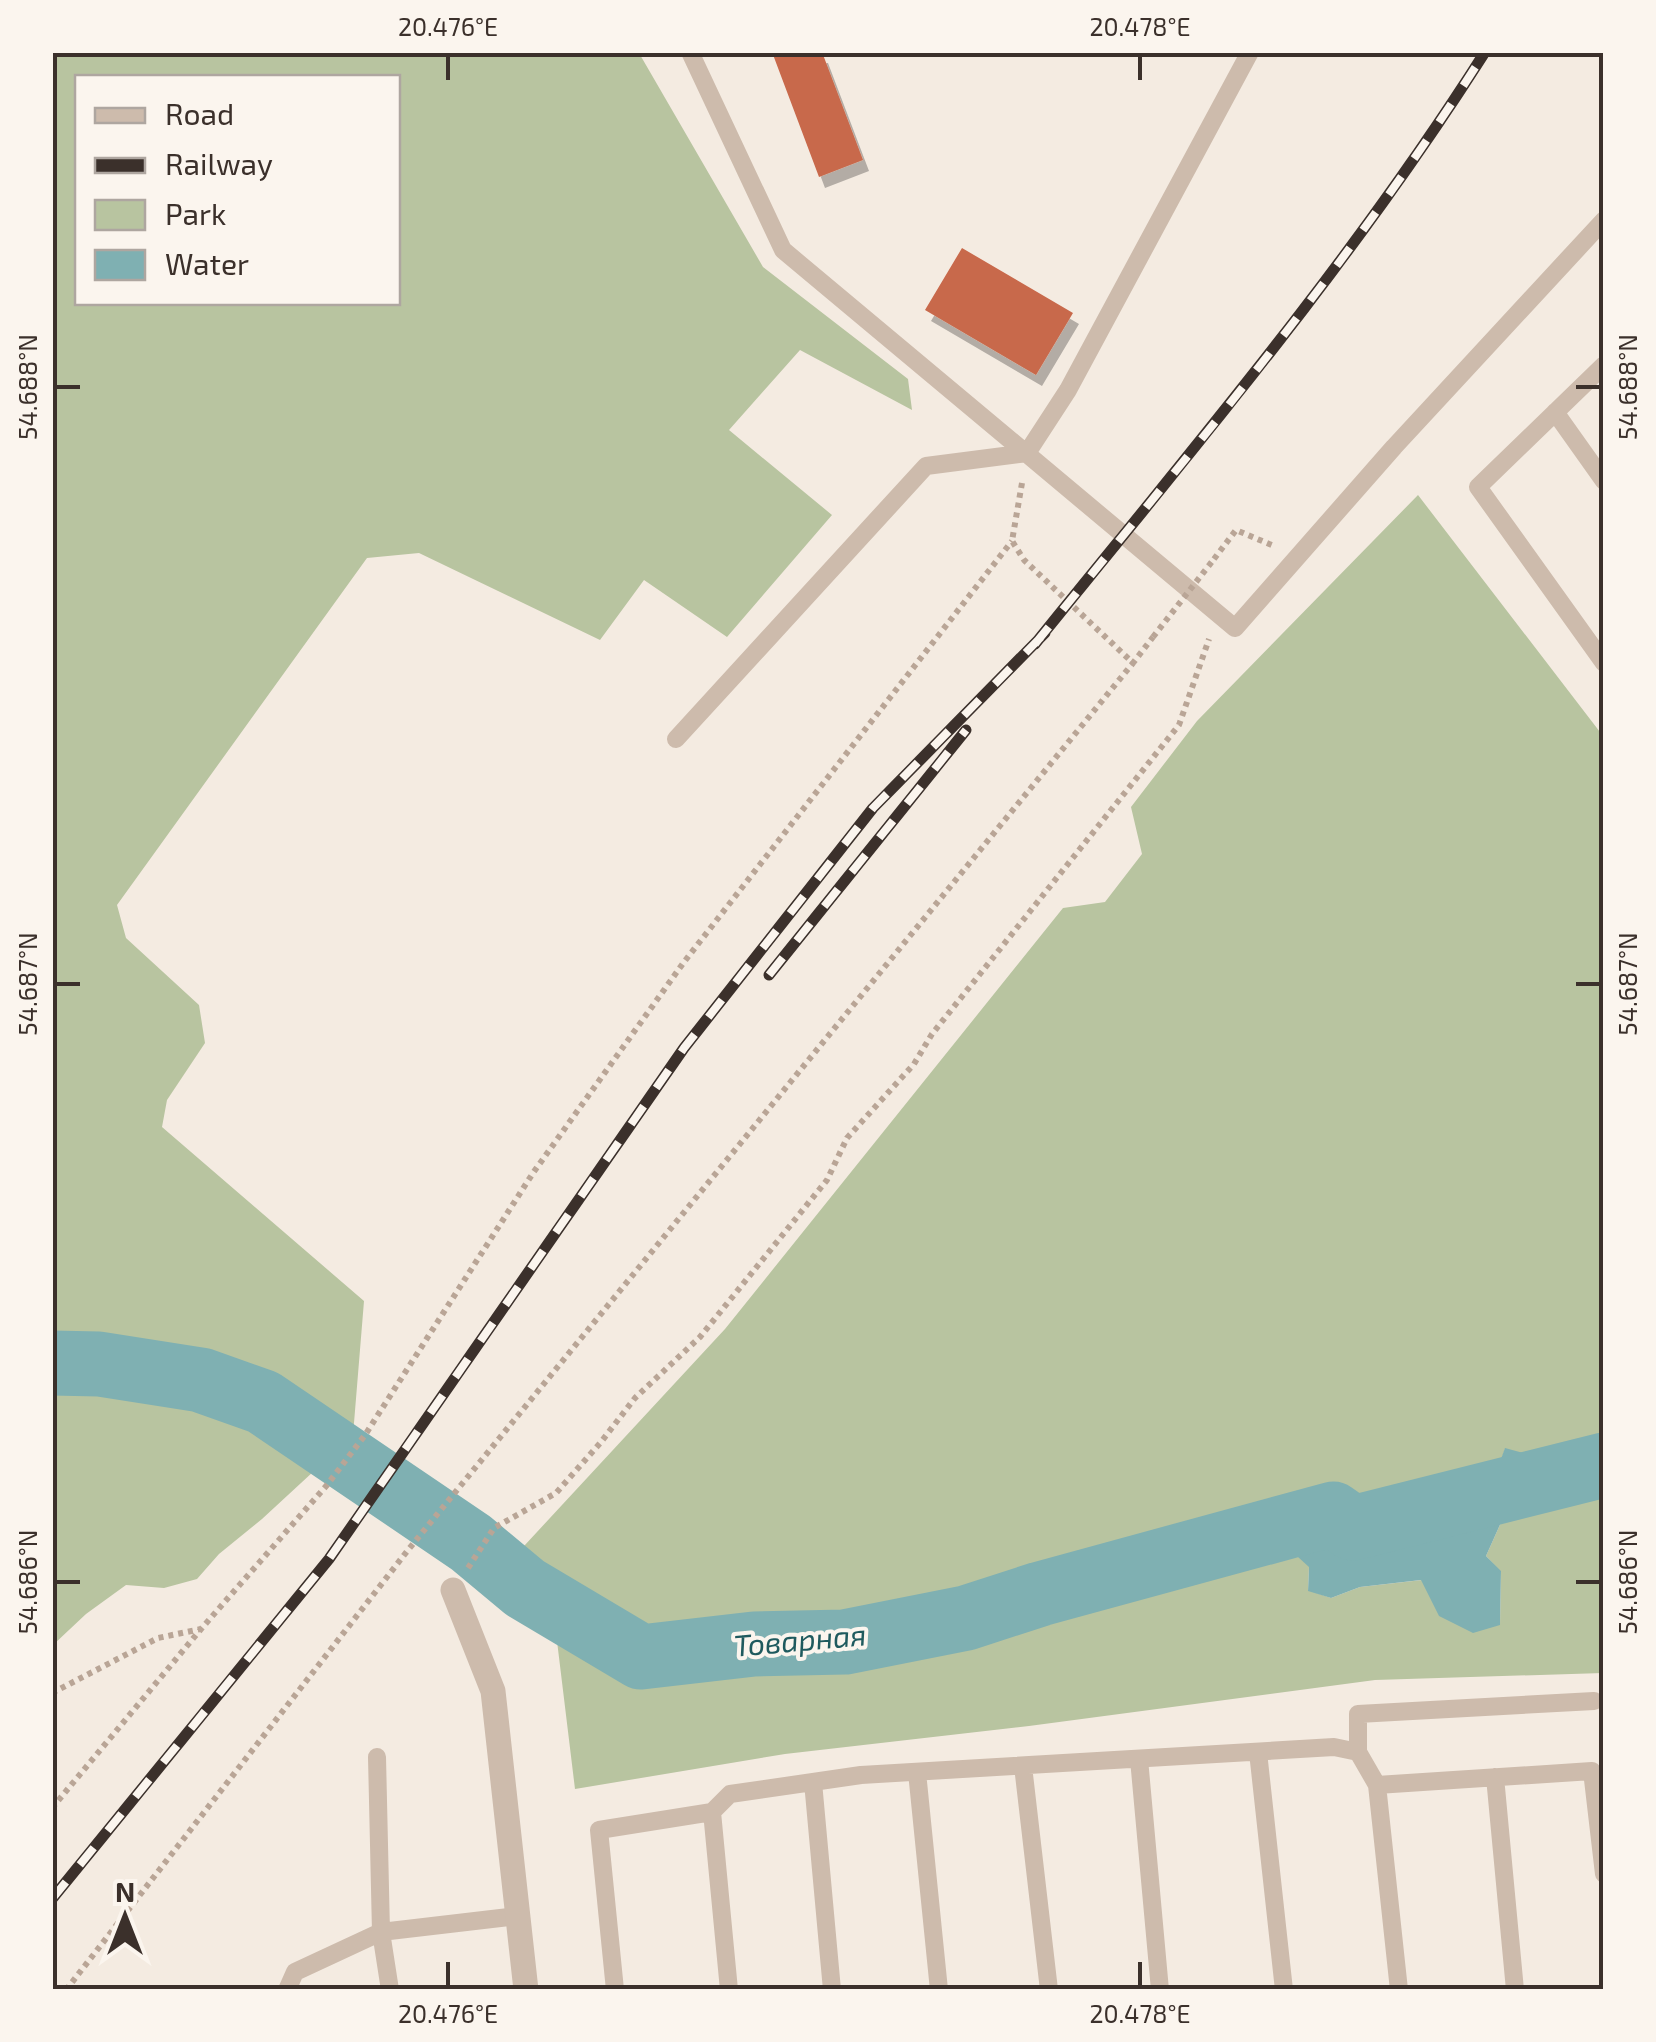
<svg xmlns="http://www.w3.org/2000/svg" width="1656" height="2042" font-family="'Exo 2',sans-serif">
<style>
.green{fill:#b8c4a0;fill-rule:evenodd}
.water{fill:#7fb0b2}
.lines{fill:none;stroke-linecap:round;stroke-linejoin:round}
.river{stroke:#7fb0b2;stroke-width:65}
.building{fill:#c8694b;filter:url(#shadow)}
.path{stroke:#b9a596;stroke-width:6;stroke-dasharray:5 5;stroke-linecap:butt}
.service{stroke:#cdbbac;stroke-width:18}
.minor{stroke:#cdbbac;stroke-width:25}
.rail-casing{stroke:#3b302b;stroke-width:11}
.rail{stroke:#fbf5ee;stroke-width:8;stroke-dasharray:22;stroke-linecap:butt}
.path-bridge{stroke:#b9a596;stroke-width:6;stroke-dasharray:5 5;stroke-linecap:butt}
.ticks{fill:none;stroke:#3b302b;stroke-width:4}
.labels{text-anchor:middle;stroke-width:8;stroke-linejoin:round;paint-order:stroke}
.water-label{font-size:30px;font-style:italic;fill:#1f5a5e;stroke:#fbf5ee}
.neatline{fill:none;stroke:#3b302b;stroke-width:4}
.ticks-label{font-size:25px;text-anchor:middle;fill:#3b302b}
</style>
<defs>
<filter id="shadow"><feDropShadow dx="6" dy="11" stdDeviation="0" flood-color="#0004"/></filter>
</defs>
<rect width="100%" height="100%" fill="#f4ebe1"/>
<path class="green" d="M53,52L639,53L763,267L908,379L912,410L800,350L729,430L832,515L727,637L644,580L600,640L419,553L367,558L117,905L126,938L199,1005L205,1043L167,1100L162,1127L364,1301L353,1435L262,1519L219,1554L197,1579L164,1588L126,1585L86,1614L53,1645ZM78,78H398V302H78Z
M1418,495L1603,736V1673L1375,1680L1029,1726L785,1754L575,1789L557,1641L512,1559L725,1329L1063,908L1105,902L1142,854L1131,807L1197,721ZM1505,1449L1582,1470V1489L1530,1490L1503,1518L1486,1556L1501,1572L1500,1625L1422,1580L1360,1587L1331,1598L1308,1590L1309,1567L1333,1514L1366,1513L1402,1496L1439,1499L1495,1478Z"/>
<path class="water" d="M1505,1448L1582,1469L1583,1489L1530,1490L1503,1518L1486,1556L1501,1571L1500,1625L1473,1633L1439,1616L1421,1580L1360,1587L1331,1598L1308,1591L1309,1567L1287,1547L1333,1514L1366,1513L1402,1496L1439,1499L1494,1478Z"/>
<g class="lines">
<path class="river" d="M52,1363L99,1364L201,1380L263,1402L471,1543L525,1588L641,1657L754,1644L845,1642L966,1618L1040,1594L1333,1514L1353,1528L1604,1465"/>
</g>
<path class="building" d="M772,52H822L863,160L819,177Z
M962,248L1073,313L1036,375L925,310Z"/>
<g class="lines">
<path class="path" d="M1022,483L1012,541L1024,560L1133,663L1153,637
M1214,559L1236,530L1274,546
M468,1568L494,1528L556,1493L601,1442L635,1398L700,1337L827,1180L847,1138L914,1064L932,1034L1179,725L1209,639
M52,1693L158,1638L201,1629
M52,1808L201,1629L327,1485L365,1435L533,1173L684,962L1012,541
M66,1990L408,1550L1133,663"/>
<path class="service" d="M690,52L783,250L1235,628L1394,447L1604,220
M1604,365L1478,487L1604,663
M1555,412L1604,481
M676,739L926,466L1027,453L1068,390L1250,52
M1258,1752L1284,1990
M1358,1752L1377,1785L1592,1771L1604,1874
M1139,1759L1160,1990
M1023,1766L1049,1990
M917,1772L939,1990
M1495,1777L1515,1990
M813,1782L832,1990
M1377,1785L1399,1990
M712,1812L729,1990
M287,1990L295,1972L381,1932L377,1757
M390,1990L381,1932L518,1916
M615,1990L599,1830L712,1812L730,1794L861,1775L1334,1747L1358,1752V1714L1594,1701"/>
<path class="minor" d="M453,1590L493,1691L526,1990"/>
<g class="rail-casing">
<path id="rail" d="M1035,644C1191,451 1352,262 1485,52
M769,975L966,730
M52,1899L329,1559L684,1048L873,808L1045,633"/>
</g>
<use href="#rail" class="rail"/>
<path class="path-bridge" d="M1153,637L1214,559"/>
</g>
<path class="ticks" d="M448,55V80M1140,55V80M55,387H80M1576,387H1601M55,984H80M1576,984H1601M55,1582H80M1576,1582H1601M448,1962V1987M1140,1962V1987"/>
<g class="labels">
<g class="water-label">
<text transform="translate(800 1641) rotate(-5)" y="10">Товарная</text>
</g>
</g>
<rect width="1656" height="2042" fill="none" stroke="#fbf5ee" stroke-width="110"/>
<rect x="75" y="75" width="325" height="230" fill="#fbf5ee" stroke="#aea6a0" stroke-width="2.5"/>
<rect x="95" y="108" width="50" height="15" fill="#cdbbac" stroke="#aea6a0" stroke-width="2.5"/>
<text x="165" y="125" font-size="30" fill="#3b302b">Road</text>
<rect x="95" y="158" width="50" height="15" fill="#3b302b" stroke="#aea6a0" stroke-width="2.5"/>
<text x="165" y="175" font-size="30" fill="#3b302b">Railway</text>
<rect x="95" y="200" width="50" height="30" fill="#b8c4a0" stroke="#aea6a0" stroke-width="2.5"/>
<text x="165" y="225" font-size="30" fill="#3b302b">Park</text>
<rect x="95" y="250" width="50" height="30" fill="#7fb0b2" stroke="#aea6a0" stroke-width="2.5"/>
<text x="165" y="275" font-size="30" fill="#3b302b">Water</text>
<g transform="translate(125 1917)" stroke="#fbf5ee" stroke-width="8" paint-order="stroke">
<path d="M0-8L18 38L0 25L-18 38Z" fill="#3b302b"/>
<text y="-15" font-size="28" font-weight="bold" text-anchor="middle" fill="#3b302b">N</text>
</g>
<rect x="55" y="55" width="1546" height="1932" class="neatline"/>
<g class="ticks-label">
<text x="448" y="36">20.476°E</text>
<text x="1140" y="36">20.478°E</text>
<text transform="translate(28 387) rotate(-90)" y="9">54.688°N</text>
<text transform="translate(1628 387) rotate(-90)" y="9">54.688°N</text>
<text transform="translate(28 984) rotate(-90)" y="9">54.687°N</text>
<text transform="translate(1628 984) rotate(-90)" y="9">54.687°N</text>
<text transform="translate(28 1582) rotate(-90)" y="9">54.686°N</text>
<text transform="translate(1628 1582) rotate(-90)" y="9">54.686°N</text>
<text x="448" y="2023">20.476°E</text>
<text x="1140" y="2023">20.478°E</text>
</g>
</svg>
